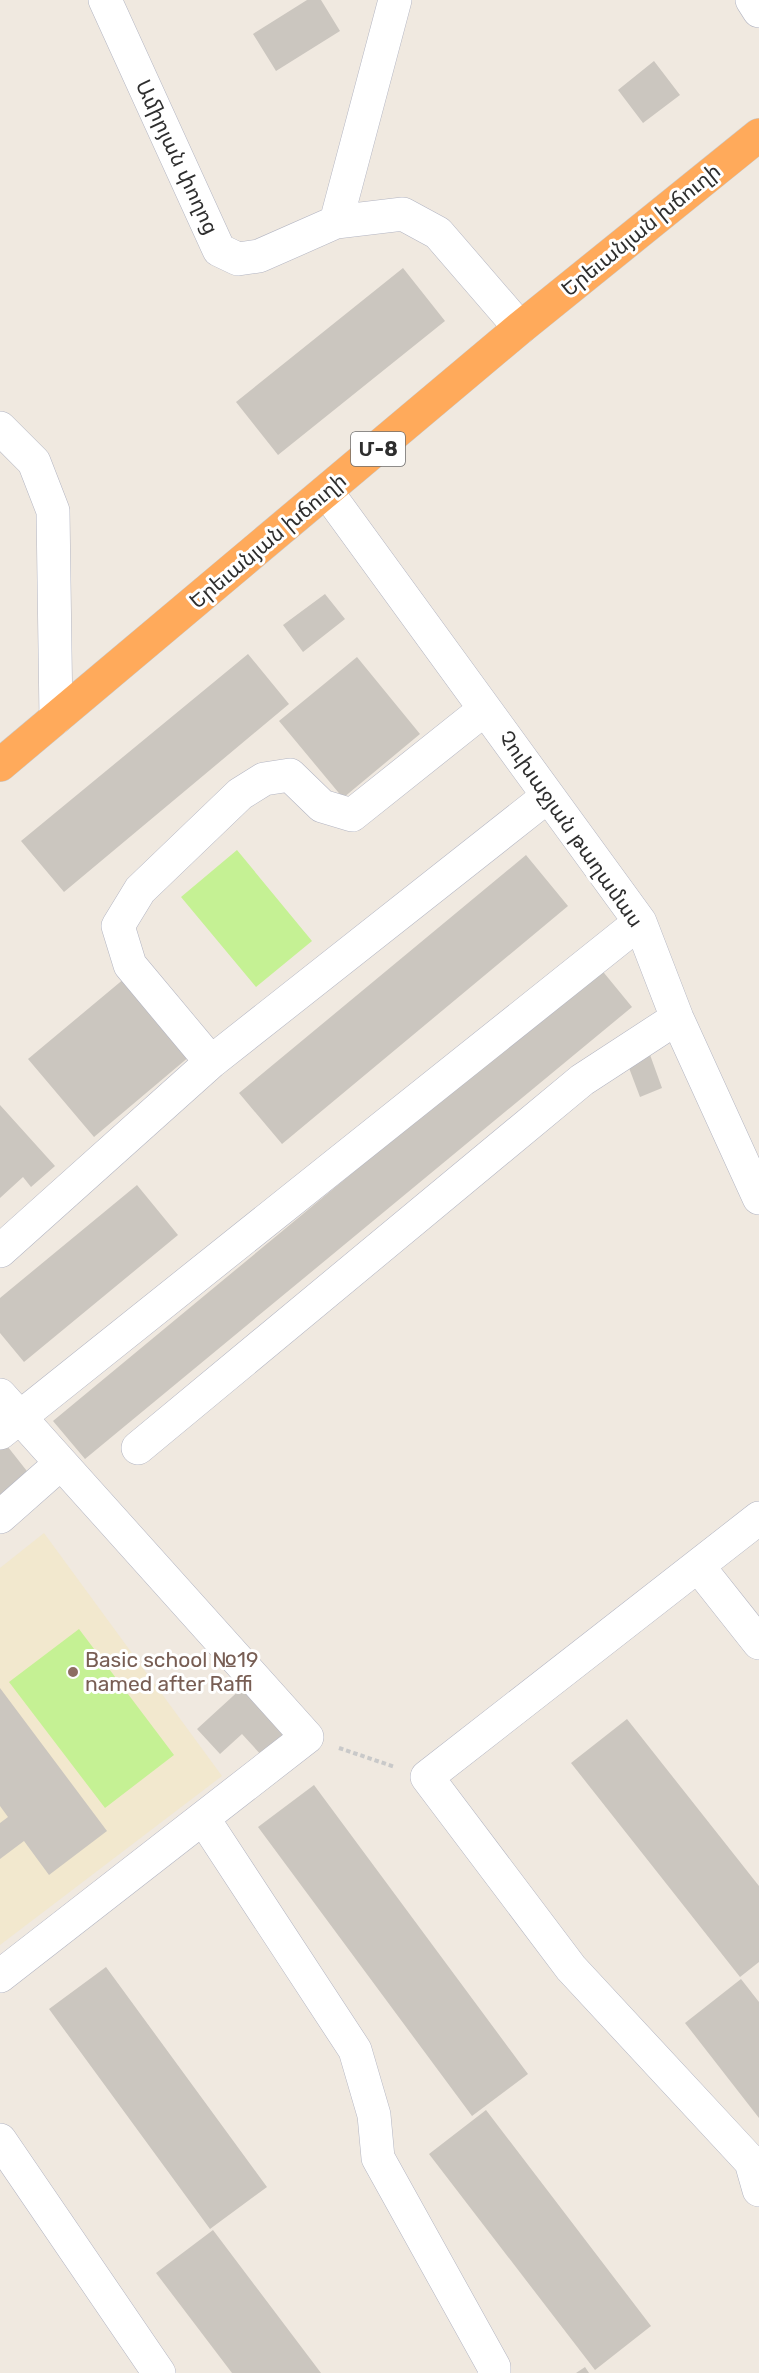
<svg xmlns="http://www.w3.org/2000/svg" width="759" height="2373" font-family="Rubik,'Noto Sans Armenian',sans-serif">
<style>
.education{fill:#f2e8ce}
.pitch{fill:#c5f194}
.building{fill:#cbc6bf}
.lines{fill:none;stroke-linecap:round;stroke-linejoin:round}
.minor-casing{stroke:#b3b5c2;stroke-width:34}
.highway-casing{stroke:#c9c9c9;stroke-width:34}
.path{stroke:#c9c9c9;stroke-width:4;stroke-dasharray:4.5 3;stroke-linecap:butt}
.minor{stroke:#fff;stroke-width:33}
.highway{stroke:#ffaa5b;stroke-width:33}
.education-dot{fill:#8d6e63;stroke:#fff;stroke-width:2}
.labels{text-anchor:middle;stroke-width:6;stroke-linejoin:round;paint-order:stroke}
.shield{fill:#fff;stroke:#6d6d6d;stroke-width:1.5}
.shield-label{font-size:20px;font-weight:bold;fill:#2e2e2e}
.street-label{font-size:21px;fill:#2e2e2e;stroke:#fff}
.education-label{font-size:21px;fill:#785e54;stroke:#fff;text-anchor:start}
</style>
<rect width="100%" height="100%" fill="#f0e9e0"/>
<path class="education" d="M44,1533L222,1776L0,1945V1568Z"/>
<path class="pitch" d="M237,850L312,941L256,987L181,897Z
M79,1629L174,1755L105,1808L9,1682Z"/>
<path class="building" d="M307,0H321L340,31L276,71L253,34Z
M654,61L680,95L643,123L618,90Z
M403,268L445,321L278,455L236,402Z
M325,594L345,619L303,652L283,625Z
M248,654L289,704L64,892L21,841Z
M357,657L420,734L343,798L279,721Z
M526,855L568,906L282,1144L239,1093Z
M600,968L632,1007L85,1459L53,1421Z
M125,978L190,1056L94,1137L28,1059Z
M649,1052L662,1088L640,1097L626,1060Z
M0,1105L55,1166L31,1187L23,1177L0,1198Z
M137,1185L178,1235L24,1362L0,1333V1298Z
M4,1442L34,1480L0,1507V1445Z
M244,1686L288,1735L263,1757L242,1734L220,1754L197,1729Z
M0,1688L107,1831L49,1875L24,1841L0,1859V1823L8,1817L0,1806Z
M627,1719L759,1886V1962L740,1977L571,1763Z
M314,1785L528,2074L472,2116L258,1827Z
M106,1967L267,2187L210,2229L49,2009Z
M741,1979L759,2002V2118L685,2023Z
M486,2110L651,2326L595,2370L429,2154Z
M213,2230L321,2373H232L156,2273Z
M585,2367L589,2373H576Z"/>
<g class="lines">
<g class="minor-casing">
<path id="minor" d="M105,0L219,250L238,259L259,256L336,222L403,214L438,233L520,328
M752,0L759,11
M336,222L395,0
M0,428L34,462L53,511L56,718
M327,492L640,922L677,1018L759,1198
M211,1062L130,965L118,926L140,890L240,794L264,779L290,775L322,806L352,815L485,709
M0,1251L211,1062L548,796
M0,1395L307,1737L0,1976
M0,1433L640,922
M138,1448L582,1080L677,1018
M0,1517L60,1464
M759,1518L427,1777L571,1968L751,2162L759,2190
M698,1566L759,1643
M203,1818L355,2050L374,2115L378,2158L494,2367V2373
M0,2140L159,2373"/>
</g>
<g class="highway-casing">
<path id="highway" d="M0,765L520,328L759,135"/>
</g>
<path class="path" d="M339,1748L395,1767"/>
<use href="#minor" class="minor"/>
<use href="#highway" class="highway"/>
</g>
<circle class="education-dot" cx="73" cy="1672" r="6"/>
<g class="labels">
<rect class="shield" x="351" y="432" width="54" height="34" rx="4.5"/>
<g class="shield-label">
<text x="378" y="456">Մ-8</text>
</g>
<g class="street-label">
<text transform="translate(177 157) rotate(65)" y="7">Ամիրյան փողոց</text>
<text transform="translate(641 230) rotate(-39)" y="7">Երեւանյան խճուղի</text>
<text transform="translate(268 541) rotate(-40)" y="7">Երեւանյան խճուղի</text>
<text transform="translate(571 829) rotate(55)" y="7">Չուխաջյան թաղամաս</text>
</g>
<g class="education-label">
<text x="85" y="1667">Basic school №19<tspan x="85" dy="24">named after Raffi</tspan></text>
</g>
</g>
</svg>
